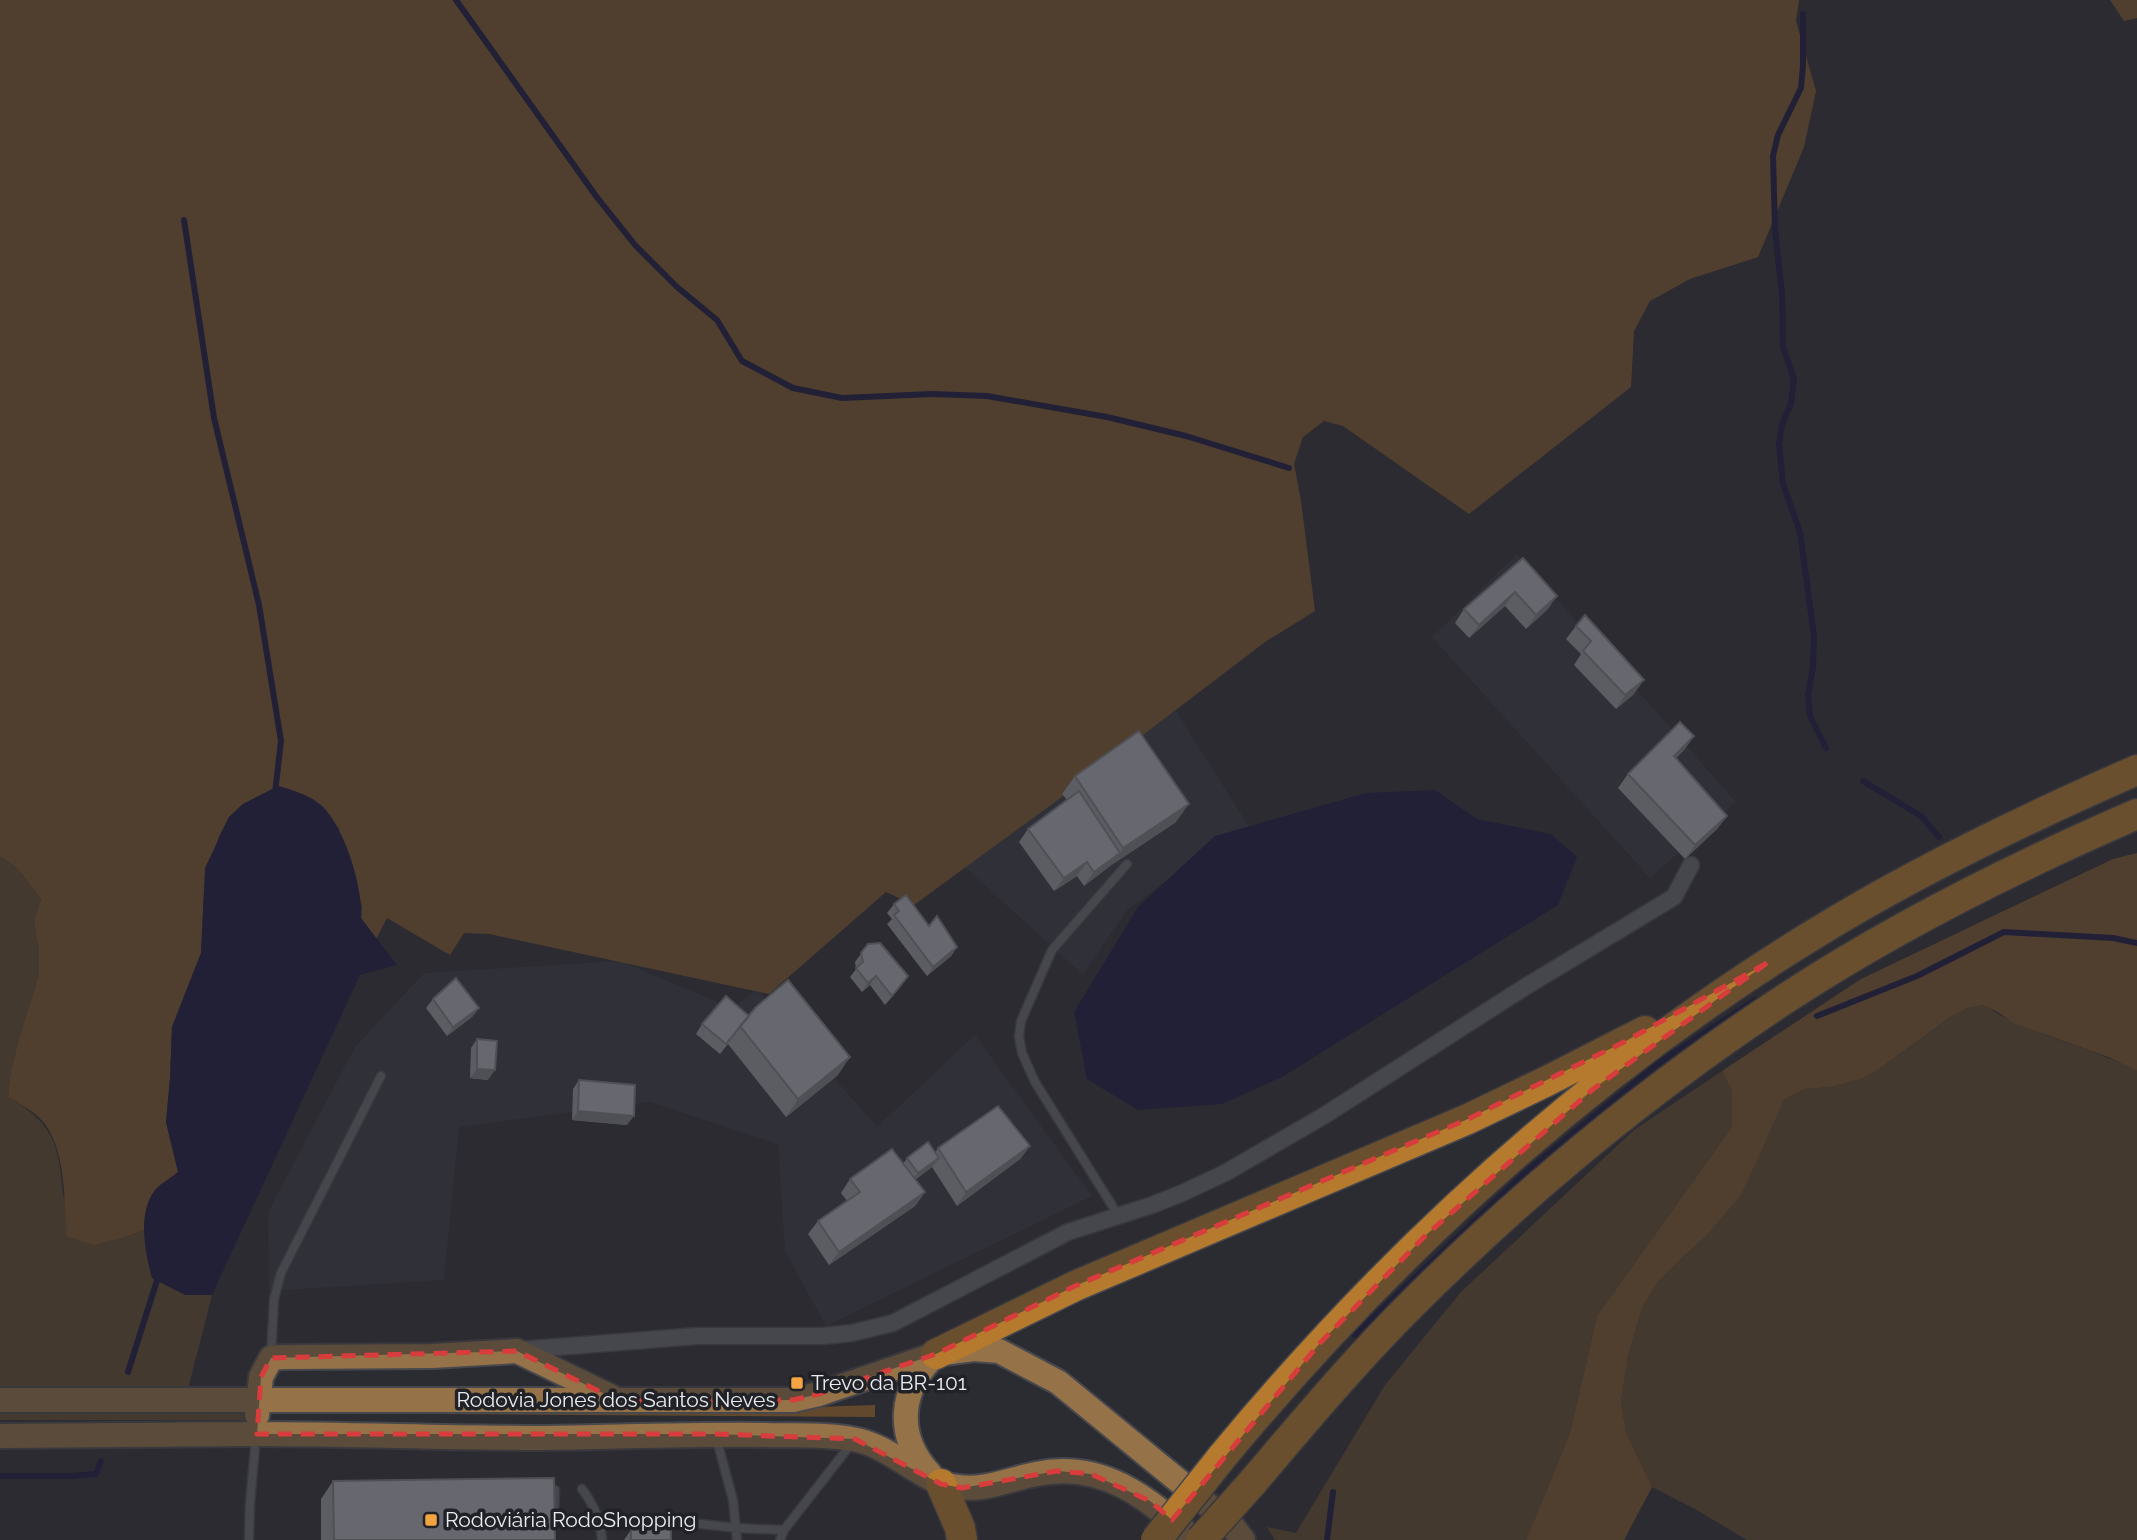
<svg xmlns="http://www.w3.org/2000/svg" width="2137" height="1540" font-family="Raleway,sans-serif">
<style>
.built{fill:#343542}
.green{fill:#62492d}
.forest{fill:#7c582c}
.water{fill:#15133c}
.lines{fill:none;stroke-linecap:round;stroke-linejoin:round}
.stream{stroke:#15133c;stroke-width:6}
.lane-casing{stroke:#47484d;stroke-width:11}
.street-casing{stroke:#47484d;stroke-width:19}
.primary-casing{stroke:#47484d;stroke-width:28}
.highway-casing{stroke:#47484d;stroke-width:33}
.lane{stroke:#66676f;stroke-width:8}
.street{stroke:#66676f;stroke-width:16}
.primary{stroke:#957247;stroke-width:24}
.highway{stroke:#b57a2d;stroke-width:30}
.highway-bridge-casing{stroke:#47484d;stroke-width:33;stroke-linecap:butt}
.highway-bridge{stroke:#b57a2d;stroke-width:30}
.wall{fill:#9799a0}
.shaded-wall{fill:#7b7d82}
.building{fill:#b0b2ba;stroke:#7b7d82;stroke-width:2}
.marked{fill:none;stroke:#d83c3c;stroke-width:5;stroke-dasharray:14 9;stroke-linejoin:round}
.poi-dot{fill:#f2a541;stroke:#212228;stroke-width:2.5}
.labels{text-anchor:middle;stroke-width:7;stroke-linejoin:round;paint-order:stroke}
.poi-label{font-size:21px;fill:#eaebef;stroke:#212228;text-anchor:start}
.street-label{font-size:21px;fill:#eaebef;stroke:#212228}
</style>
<rect width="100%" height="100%" fill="#2b2b32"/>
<path class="built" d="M1517,554L1736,802L1650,878L1432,637Z
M1159,684L1253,833L1202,854L1127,910L1083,975L933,838Z
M620,961L732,1008L757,990L877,1127L975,1035L1092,1196L826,1326L785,1251L778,1144L650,1102L459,1127L444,1280L269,1291L268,1212L355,1047L424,973Z"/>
<path class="green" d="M0,857C18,864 29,884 41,899L34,920L39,950V975L20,1035L11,1070L8,1097C54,1124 59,1144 63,1196L128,1236L145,1229L148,1262L185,1295H212L188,1389H0Z
M1983,1005C1994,1010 2004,1019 2016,1023C2056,1041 2098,1051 2137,1071V1540H1747L1695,1509L1652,1487L1626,1433L1621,1401L1628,1356L1642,1308L1658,1282L1686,1254L1705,1237L1784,1100L1804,1089L1830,1087L1879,1069L1950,1017L1968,1008Z
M1722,1071L1732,1090V1127L1597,1316L1570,1433L1526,1540H1275L1267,1527L1296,1533L1385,1385L1461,1292L1634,1130Z
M274,1401L816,1407L875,1405V1417L273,1413Z
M248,1406V1420H0V1408Z"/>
<path class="forest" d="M0,0H1799L1796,21L1816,91L1804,147L1758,257L1690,279L1650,301L1634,331L1631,387L1469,514L1343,426L1324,421L1303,437L1294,464L1301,501L1315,611L1265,642L1051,805L914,905L886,892L769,994L489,934L464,933L450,955L387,918L376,939L361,918L362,906L338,827L243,804L229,817L219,836L204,893L201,953L172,1027L170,1078L166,1122L178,1172C160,1185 143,1205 145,1229L128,1236L93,1245L67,1236C64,1203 66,1162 50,1132C42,1115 23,1106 8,1097L11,1070L20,1035L39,975V950L34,920L41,899C29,884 18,864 0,857Z
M2110,0H2137V18L2124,21Z
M2137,853V1071L2108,1057L2013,1023L1998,1012L1983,1005L1968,1008L1950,1017L1879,1069L1863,1078L1830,1087L1804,1089L1784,1100L1741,1195L1705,1237L1686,1254L1658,1282L1642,1308L1628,1356L1621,1401L1626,1433L1652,1487L1624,1540H1526L1570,1433L1597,1316L1732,1127V1090L1722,1071L1861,979L2113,859Z"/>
<path class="water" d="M278,786C293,790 310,795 322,806C345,828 363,887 361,918L397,965L360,975L212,1295H185L152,1278C145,1252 137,1213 155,1190C161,1183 171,1178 178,1172L166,1122L170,1078L172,1027L201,953L205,868L229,817L243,804Z
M1435,790L1477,819L1551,834L1577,857L1558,905L1282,1077L1222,1104L1138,1110L1087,1079L1074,1012L1138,907L1215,836L1366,793Z"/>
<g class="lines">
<path class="stream" d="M456,0L596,196L635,245L677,287L717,320L742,361L793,388L842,398L932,394L987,396L1107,417L1186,436L1289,468
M1803,14V66L1801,88L1778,135L1773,156L1775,229L1782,294L1783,347L1794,379L1791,403L1782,425L1779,444L1783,484L1800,532L1814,636L1813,667L1808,695L1810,716L1826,748
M184,220L214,418L259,605L281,741L275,793
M1863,781L1921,816L1939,837
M1817,1016L1917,976L2004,932L2113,938L2137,943
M1355,1335L1526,1172L1659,1063L1755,1000
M128,1372L159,1274
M0,1476H72L96,1474L101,1461
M1327,1540L1333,1492"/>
<g class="lane-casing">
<path id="lane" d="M1118,1215L1035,1082L1022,1053L1019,1037L1021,1021L1052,950L1127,864
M271,1356L274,1299L281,1273L381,1076
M716,1437L733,1500L737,1540
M582,1489C594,1505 600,1519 602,1540
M554,1516L555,1490
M249,1540L250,1503L256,1437
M662,1540L655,1519L737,1528L784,1530
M780,1540L784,1530L851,1444"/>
</g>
<g class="street-casing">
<path id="street" d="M519,1350L697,1336H823L852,1333L893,1323L1068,1232L1152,1205L1180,1194L1225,1173L1325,1115L1525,987L1674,897L1691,865"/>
</g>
<g class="primary-casing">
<path id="primary" d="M0,1400H793L819,1394L936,1354L974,1349L999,1351L1058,1382L1230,1523L1243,1540
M257,1415L261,1377L271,1358L283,1357L432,1356L517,1351L612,1397
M0,1436C84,1436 169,1434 253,1434C350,1434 447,1438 544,1438C618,1437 692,1434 766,1435C795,1436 824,1434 852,1439C892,1445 919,1482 958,1487C985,1491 1010,1479 1036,1474C1102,1460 1149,1498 1194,1540
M930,1474C895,1436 899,1390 935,1355"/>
</g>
<g class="highway-casing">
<path id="highway" d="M936,1354L1075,1286L1468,1119L1547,1081L1645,1031
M1222,1457C1391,1253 1588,1072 1816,933C1918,870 2027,818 2137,770
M1252,1483C1301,1425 1349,1368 1402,1314C1519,1196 1649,1088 1788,997C1898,925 2017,866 2137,814
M941,1484L960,1528L962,1540"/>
</g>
<use href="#lane" class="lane"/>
<use href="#street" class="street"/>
<use href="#primary" class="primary"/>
<use href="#highway" class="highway"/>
<g class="highway-bridge-casing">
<path id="highway-bridge" d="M1156,1540L1222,1457
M1201,1540L1252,1483"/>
</g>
<use href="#highway-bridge" class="highway-bridge"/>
</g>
<path class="wall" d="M1523,558L1548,609L1526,629L1505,606L1469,638L1455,623L1464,609Z
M1585,615L1634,694L1616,709L1574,665L1581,654L1566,639L1576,626Z
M1694,736L1684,750L1676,758L1727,816L1717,829L1685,859L1618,788L1628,774Z
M1075,776L1176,822L1110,866L1084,886L1077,876L1054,891L1019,842L1028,829L1067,800L1062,794Z
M894,904L929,926L957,947L951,956L927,976L887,924L892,919L887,913Z
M868,944L902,985L885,1005L870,985L862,992L850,977L856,969L855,962Z
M433,999L479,1008L472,1017L447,1036L426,1008Z
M749,1016L838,1075L786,1117L728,1044L720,1054L696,1034L702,1024Z
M477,1039L488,1080L470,1078L471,1048Z
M579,1080L627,1125L572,1120L573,1089Z
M1030,1146L1020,1159L957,1206L932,1167L915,1180L925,1192L915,1206L829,1265L808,1234L818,1221L847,1201L841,1193L850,1179L903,1164L907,1158L935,1153L938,1148Z
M333,1481L555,1540H321V1499Z
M631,1530L671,1540H624Z"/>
<path class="shaded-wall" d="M1515,592L1505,606L1469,638L1479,625Z
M1557,596L1548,609L1526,629L1536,615Z
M1644,680L1634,694L1616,709L1625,695Z
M1694,736L1684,750L1665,770L1674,756Z
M1189,804L1176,822L1110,866L1084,886L1094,872L1120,853L1123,848Z
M1727,816L1717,829L1685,859L1695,845Z
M1087,862L1077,876L1054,891L1064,878Z
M957,947L951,956L927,976L933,967Z
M876,976L870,985L862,992L868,983Z
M479,1008L472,1017L447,1036L453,1027Z
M850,1057L838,1075L786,1117L798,1099Z
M477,1069L495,1070L488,1080L470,1078Z
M578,1111L634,1116L627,1125L572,1120Z
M1030,1146L1020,1159L957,1206L966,1192Z
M939,1158L932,1167L911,1182L918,1173Z
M925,1192L915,1206L829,1265L839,1252Z"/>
<path class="building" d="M1523,558L1557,596L1536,615L1515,592L1479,625L1464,609Z
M1585,615L1644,680L1625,695L1583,651L1591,641L1576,626Z
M1680,722L1694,736L1674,756L1727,816L1695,845L1628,774Z
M1139,731L1189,804L1123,848L1075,776Z
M1079,791L1120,853L1094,872L1087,862L1064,878L1028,829Z
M906,895L929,926L937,916L957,947L933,967L894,915L899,911L894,904Z
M880,943L908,976L892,996L876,976L868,983L856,968L863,962L861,953L868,944Z
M456,978L479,1008L453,1027L433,999Z
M788,980L850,1057L798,1099L740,1026L756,1007Z
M726,996L749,1016L726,1044L702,1024Z
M477,1039L497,1041L495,1070L477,1069Z
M579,1080L635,1085L634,1116L578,1111Z
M998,1106L1030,1146L966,1192L938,1148Z
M928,1142L939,1158L918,1173L907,1158Z
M892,1149L925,1192L839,1252L818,1221L860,1192L850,1179Z
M554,1478L555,1540H334L333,1481Z
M671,1529V1540H631V1530Z"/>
<path d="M0 0H2137V1540H0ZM1767,963L1592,1090L1426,1235L1320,1343L1172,1520L1150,1501L1091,1474L1057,1471L962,1488L941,1484L855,1439L715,1434H257L261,1377L271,1358L517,1351L619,1401L793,1400L819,1394L936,1354L1075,1286L1468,1119L1624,1042Z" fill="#2b2b32" fill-opacity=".55" fill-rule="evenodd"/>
<path class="marked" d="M1767,963L1592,1090L1426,1235L1320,1343L1172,1520L1150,1501L1091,1474L1057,1471L962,1488L941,1484L855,1439L715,1434H257L261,1377L271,1358L517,1351L619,1401L793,1400L819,1394L936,1354L1075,1286L1468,1119L1624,1042Z"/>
<g class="poi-dot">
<rect x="790" y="1376" width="14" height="14" rx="3.5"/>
<rect x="424" y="1513" width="14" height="14" rx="3.5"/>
</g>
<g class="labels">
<g class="poi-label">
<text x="811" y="1390">Trevo da BR-101</text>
<text x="445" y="1527">Rodoviária RodoShopping</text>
</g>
<g class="street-label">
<text x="616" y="1407">Rodovia Jones dos Santos Neves</text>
</g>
</g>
</svg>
